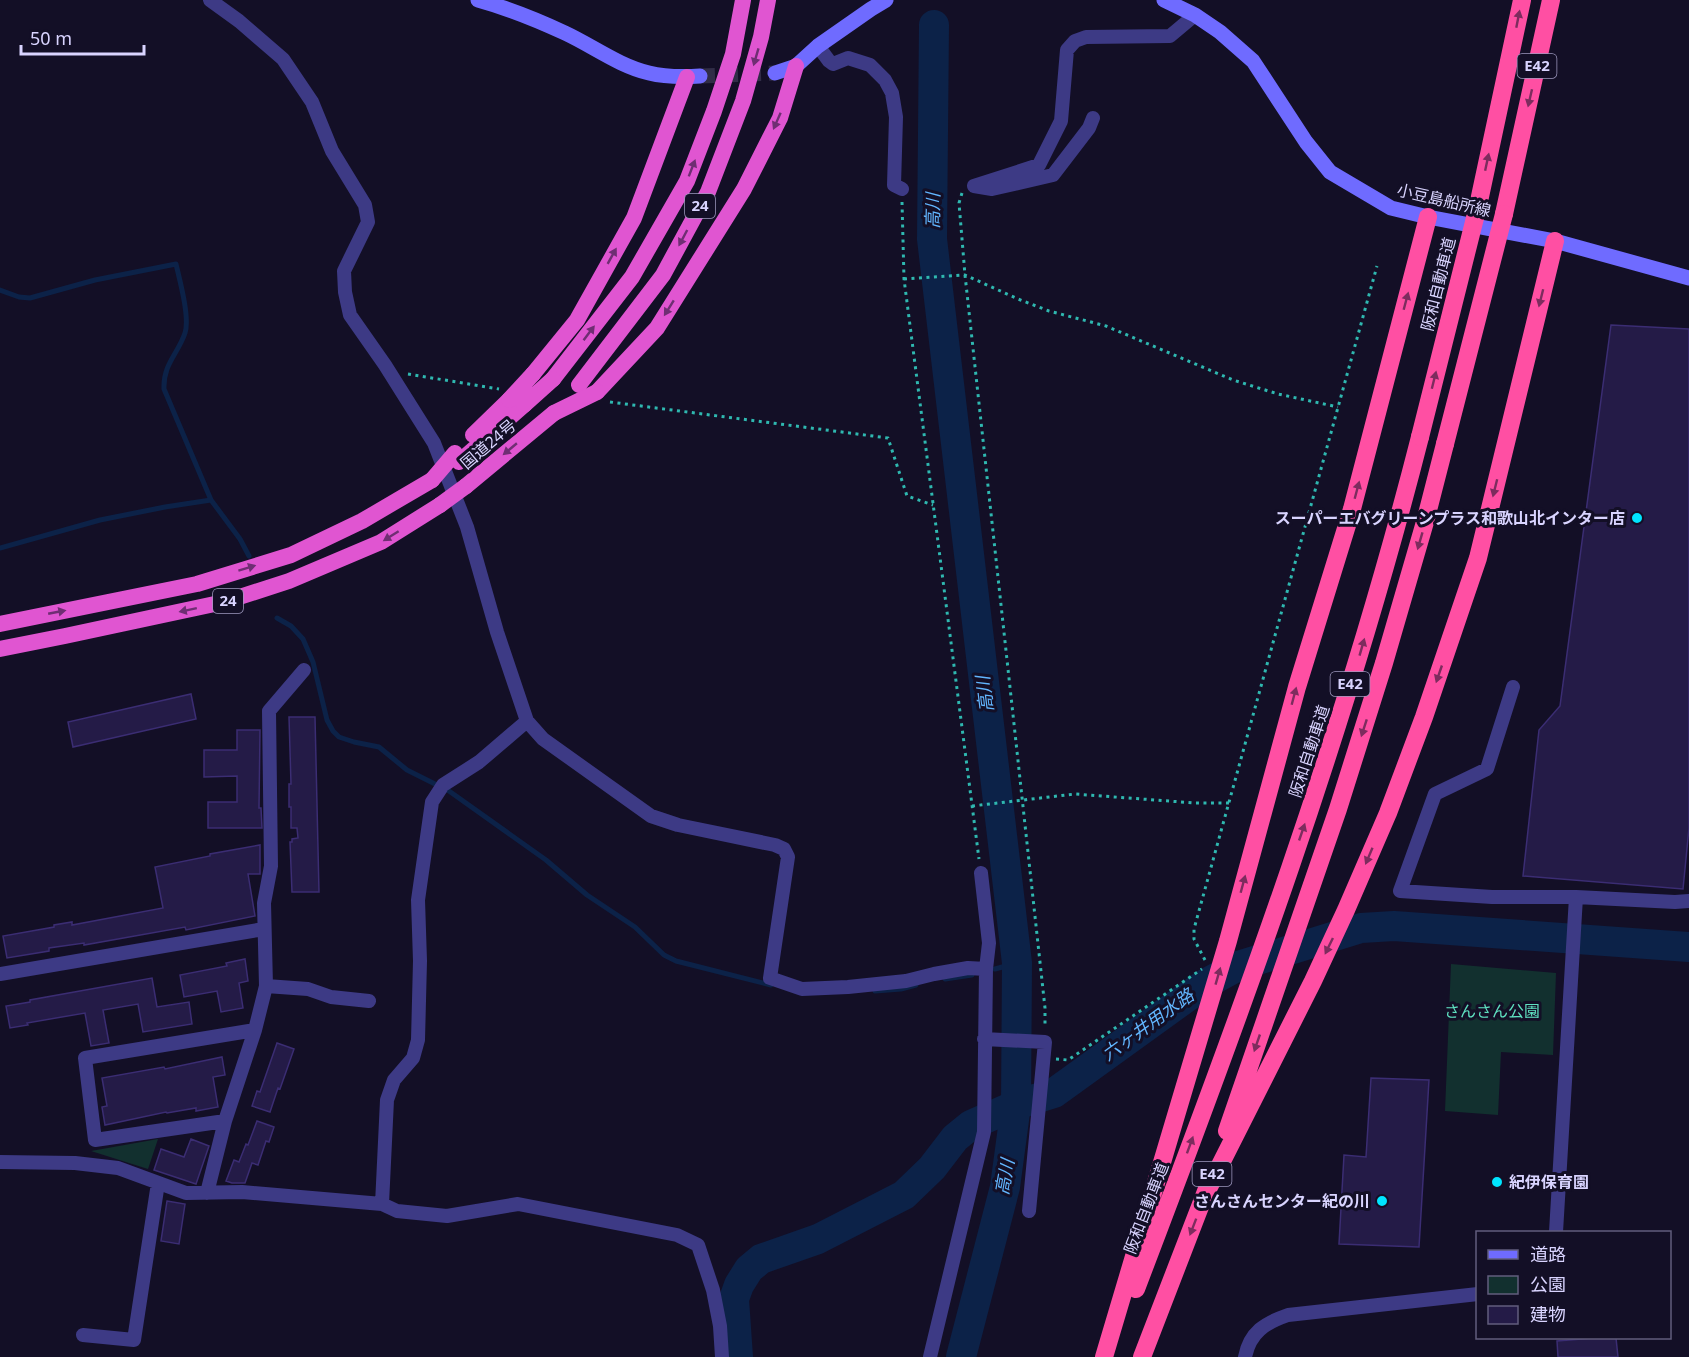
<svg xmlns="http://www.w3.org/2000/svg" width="1689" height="1357" font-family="'Noto Sans','Noto Sans JP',sans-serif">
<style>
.green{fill:#12302f}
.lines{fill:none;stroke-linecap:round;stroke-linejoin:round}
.stream{stroke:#0c2248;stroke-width:5}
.river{stroke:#0c2248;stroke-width:30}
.building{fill:#241b47;stroke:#3b2d73;stroke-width:1.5}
.secondary-tunnel{stroke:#312d47;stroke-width:15;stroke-dasharray:15 8;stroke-linecap:butt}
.path{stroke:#2fb8b0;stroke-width:3;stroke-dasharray:3 4.5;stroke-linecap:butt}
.minor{stroke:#3d3a85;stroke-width:14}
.secondary{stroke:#6f6bff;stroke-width:15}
.trunk{stroke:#e055d1;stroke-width:16}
.motorway{stroke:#ff4fa3;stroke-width:18}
.trunk-bridge{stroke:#e055d1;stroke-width:16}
.motorway-bridge{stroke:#ff4fa3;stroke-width:18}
.oneway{fill:#7d2c5e}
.oneway2{fill:#6f2e73}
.poi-dot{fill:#00e5ff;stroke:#130f26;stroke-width:2}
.labels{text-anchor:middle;stroke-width:6;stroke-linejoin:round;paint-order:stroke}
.shield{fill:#130f26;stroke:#9e99be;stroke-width:1.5}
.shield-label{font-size:15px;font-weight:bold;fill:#d9d4ff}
.street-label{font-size:16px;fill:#d9d4ff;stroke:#130f26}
.poi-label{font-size:16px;font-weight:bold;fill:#d9d4ff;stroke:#130f26;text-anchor:end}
.park-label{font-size:16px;fill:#5fe0c0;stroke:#130f26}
.water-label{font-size:18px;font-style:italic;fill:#62b6ff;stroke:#130f26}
</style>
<rect width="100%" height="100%" fill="#130f26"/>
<path class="green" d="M1451,964L1556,973L1553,1055L1501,1052L1498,1115L1445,1111Z
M158,1139L148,1169L91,1151Z"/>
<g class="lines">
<path class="stream" d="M0,290L19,297L30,298L95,280L176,264C180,281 190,318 185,333C178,354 163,364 164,389L211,500L240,539L249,556
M0,548L100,520L165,507L211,500
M277,618L291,626L303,639L313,662L327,720L333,731L339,737L354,742L379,747L407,770L449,791L546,860L587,895L635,927L664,955L676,961L771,985
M995,969L1017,963
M945,979L972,975
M875,991L901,989L916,985"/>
<path class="river" d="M934,25L932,239L1017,963L1016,1105L1005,1187L961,1357
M738,1357L734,1299L739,1285L749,1269L761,1259L818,1239L904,1195L932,1168L955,1138L971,1125L1016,1105L1054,1093L1205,984L1238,966L1361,928L1394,926L1689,947"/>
</g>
<path class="building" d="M1611,325L1689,329V828L1683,889L1523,876L1539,730L1560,706Z
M191,694L196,719L73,747L68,722Z
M289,717H315L319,892H292L290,842H292V839L298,838L297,828H291V807H289V784H291Z
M237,730H260L259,808H261L262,828H208V802H237V776L204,777V750H237Z
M260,845V874H248L255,916L186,930L185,927L84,945V943L49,948V951L7,958L3,936L54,927V925L72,922V925L163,908L155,867L210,856V854Z
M245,959L248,981L239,983L243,1008L221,1012L217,991L184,997L180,975L227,966L226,963Z
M152,978L157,1007L189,1002L192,1024L143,1032L138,1004L103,1010L109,1043L91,1046L85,1013L27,1023L28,1025L10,1028L6,1006L30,1002V1000Z
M277,1043L294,1049L280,1089L278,1088L270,1112L252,1106L257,1091L260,1092Z
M222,1057L225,1075L213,1077L218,1107L196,1111V1108L167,1113L166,1112L105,1125L102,1107L107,1106L102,1078L164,1067L165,1069Z
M1371,1078L1429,1080L1419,1247L1339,1244L1344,1155L1366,1157Z
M257,1121L274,1127L269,1142L266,1141L258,1165L252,1163L245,1183H232L226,1181L234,1160L239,1162L246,1144L248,1145Z
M191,1139L209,1146L196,1184L154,1170L161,1149L184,1157Z
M167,1201L185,1204L179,1244L161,1241Z
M1594,1338H1616L1618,1357H1558L1557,1341Z"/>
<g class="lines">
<path class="secondary-tunnel" d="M700,76L775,73"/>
<path class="path" d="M962,193L959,203L965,275L1045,1008V1027
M902,202L904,279L979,859
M904,279L965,275L1018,299L1049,311L1106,326L1233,380L1278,394L1338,407
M408,374L499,389
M610,402L888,438L907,496L933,505
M972,806L1075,794L1195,803H1229
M1205,960L1194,939V929L1377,266
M1056,1059L1068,1060L1202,969"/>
<path class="minor" d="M210,0L239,21L283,59L312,102L332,151L365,205L368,222L344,271L345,292L350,315L385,365L434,443L467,527L497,632L527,721L543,739L651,816L678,825L775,845L784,849L788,857L770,978L802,989L848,987L906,981L934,974L968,968L986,969L984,1132L930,1357
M818,46L829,61L833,64L848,58L870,65L885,80L892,93L896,117L894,185L902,189
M1093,118L1089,128L1053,175L992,189L974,186L1039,165L1061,121L1067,50L1075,41L1086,37L1170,36L1195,15
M1513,687L1487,769L1435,794L1400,891L1492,897H1576
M981,873L989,943L986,969
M0,974L264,929
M266,986L308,989L331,997L369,1001
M984,1039L1045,1042L1029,1211
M225,1121L95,1140L85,1058L255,1030
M0,1162L75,1163L118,1168L186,1193L242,1192L382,1204L397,1211L447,1216L518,1204L677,1235L698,1245L713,1290L720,1326L722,1357
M207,1193L225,1121L255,1030L266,986L264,903L271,866L269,711L304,670
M382,1204L387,1100L394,1080L413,1058L418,1040L420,961L418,900L432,802L443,785L479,762L527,721
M1556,1232L1576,897L1675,902L1689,901
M83,1335L134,1340L158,1183
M1245,1357C1250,1332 1265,1323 1288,1315L1478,1294"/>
<path class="secondary" d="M478,0C507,8 537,20 565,33C593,46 619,66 649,73C665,77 684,77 700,76
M1164,0L1195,15L1220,32L1253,61L1306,142L1330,172L1391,208L1428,217L1555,241L1689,278
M775,73L796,66L818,46L871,9L886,0"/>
<path class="trunk" d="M533,374L577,320L634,218L687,77
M553,379L632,277L687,181L714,111L733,54L743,0
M579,385L663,275L708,192L743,101L761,37L768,0
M597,392L657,328L744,189L780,118L796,66
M473,435L509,400
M459,462L524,405
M466,486L554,413
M0,624L197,584L291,555L362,521L432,480
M0,649L65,636L224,602L289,581L381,542L440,505"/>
<path class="motorway" d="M1478,206L1522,0
M1504,214L1551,0
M1227,1131L1338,809L1384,663L1425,522L1445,444
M1205,1195L1313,981L1346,910L1388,813L1424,717L1478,558L1555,241
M1136,1289C1243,1009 1346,728 1420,437
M1104,1357L1228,941L1297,687L1352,509L1428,217
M1142,1357L1208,1186"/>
<path class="trunk-bridge" d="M509,400L533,374
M524,405L553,379
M554,413L597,392
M432,480L455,453
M440,505L466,486"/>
<path class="motorway-bridge" d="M1420,437L1478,206
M1445,444L1504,214"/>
</g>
<defs><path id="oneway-solid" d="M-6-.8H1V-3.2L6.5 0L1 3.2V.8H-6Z" transform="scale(1.5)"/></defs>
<g class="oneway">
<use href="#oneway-solid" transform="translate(1518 19) rotate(-79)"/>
<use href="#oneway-solid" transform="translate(1530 98) rotate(103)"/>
<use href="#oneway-solid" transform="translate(1487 162) rotate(-78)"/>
<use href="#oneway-solid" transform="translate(1541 298) rotate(104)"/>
<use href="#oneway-solid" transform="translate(1406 301) rotate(-75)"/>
<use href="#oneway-solid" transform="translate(1434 380) rotate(-76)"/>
<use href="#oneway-solid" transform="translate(1495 488) rotate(104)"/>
<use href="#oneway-solid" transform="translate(1357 490) rotate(-75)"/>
<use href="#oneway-solid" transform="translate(1420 541) rotate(106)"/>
<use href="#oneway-solid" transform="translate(1362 647) rotate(-74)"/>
<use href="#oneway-solid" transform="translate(1439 674) rotate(109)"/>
<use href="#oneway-solid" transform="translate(1294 696) rotate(-75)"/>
<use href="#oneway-solid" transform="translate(1364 728) rotate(108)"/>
<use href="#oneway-solid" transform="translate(1302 832) rotate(-71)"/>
<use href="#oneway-solid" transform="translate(1369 856) rotate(113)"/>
<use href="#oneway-solid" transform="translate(1243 884) rotate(-75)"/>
<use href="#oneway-solid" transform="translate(1329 946) rotate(116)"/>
<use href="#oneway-solid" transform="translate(1218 976) rotate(-74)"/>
<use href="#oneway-solid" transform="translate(1257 1043) rotate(109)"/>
<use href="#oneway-solid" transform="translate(1190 1145) rotate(-70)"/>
<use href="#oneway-solid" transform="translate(1193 1227) rotate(111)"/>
</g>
<g class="oneway2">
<use href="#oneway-solid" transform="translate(756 57) rotate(106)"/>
<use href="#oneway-solid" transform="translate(777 121) rotate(114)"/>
<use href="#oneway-solid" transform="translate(692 168) rotate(-69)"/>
<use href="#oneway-solid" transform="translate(683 238) rotate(118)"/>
<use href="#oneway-solid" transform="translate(612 256) rotate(-61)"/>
<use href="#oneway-solid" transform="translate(669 308) rotate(122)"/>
<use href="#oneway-solid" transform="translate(589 333) rotate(-53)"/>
<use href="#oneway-solid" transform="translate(510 449) rotate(140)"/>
<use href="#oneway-solid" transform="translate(391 536) rotate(148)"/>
<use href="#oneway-solid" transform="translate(247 568) rotate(-17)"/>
<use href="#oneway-solid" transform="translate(188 610) rotate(168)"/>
<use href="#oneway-solid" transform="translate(57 612) rotate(-11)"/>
</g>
<g class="poi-dot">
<circle cx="1637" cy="518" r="6"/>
<circle cx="1497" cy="1182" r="6"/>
<circle cx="1382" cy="1201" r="6"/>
</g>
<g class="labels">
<g class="shield">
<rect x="1517.5" y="54" width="39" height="24" rx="4.5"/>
<rect x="685" y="194" width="30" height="24" rx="4.5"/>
<rect x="213" y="589" width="30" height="24" rx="4.5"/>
<rect x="1330.5" y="672" width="39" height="24" rx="4.5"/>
<rect x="1192.5" y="1162" width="39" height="24" rx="4.5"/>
</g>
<g class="shield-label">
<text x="1537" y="71">E42</text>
<text x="700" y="211">24</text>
<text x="228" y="606">24</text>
<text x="1350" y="689">E42</text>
<text x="1212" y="1179">E42</text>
</g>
<g class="street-label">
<text transform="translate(1444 200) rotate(13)" y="6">小豆島船所線</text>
<text transform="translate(1438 284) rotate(-76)" y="6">阪和自動車道</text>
<text transform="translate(488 444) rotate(-40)" y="6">国道24号</text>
<text transform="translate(1309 751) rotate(-72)" y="6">阪和自動車道</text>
<text transform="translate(1146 1208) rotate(-69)" y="6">阪和自動車道</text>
</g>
<g class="poi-label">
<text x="1625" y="524">スーパーエバグリーンプラス和歌山北インター店</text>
<text x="1509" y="1188" text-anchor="start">紀伊保育園</text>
<text x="1370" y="1207">さんさんセンター紀の川</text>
</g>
<g class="park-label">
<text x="1492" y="1017">さんさん公園</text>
</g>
<g class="water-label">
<text transform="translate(933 211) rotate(-89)" y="6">高川</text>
<text transform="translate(985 694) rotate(-97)" y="6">高川</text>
<text transform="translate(1148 1025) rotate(-36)" y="6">六ヶ井用水路</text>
<text transform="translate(1005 1177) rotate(-80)" y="6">高川</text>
</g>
</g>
<rect x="1476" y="1231" width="195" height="108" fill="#130f26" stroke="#625e7d" stroke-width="1.5"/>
<rect x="1488" y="1250" width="30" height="9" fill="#6f6bff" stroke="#625e7d" stroke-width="1.5"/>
<text x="1530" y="1261" font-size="18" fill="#d9d4ff">道路</text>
<rect x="1488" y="1276" width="30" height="18" fill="#12302f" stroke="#625e7d" stroke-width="1.5"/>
<text x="1530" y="1291" font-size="18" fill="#d9d4ff">公園</text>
<rect x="1488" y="1306" width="30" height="18" fill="#241b47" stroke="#625e7d" stroke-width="1.5"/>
<text x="1530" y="1321" font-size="18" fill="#d9d4ff">建物</text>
<path d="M21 45v9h123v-9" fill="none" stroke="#d9d4ff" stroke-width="3"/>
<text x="30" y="45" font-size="18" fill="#d9d4ff" stroke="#130f26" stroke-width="4.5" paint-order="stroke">50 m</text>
</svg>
